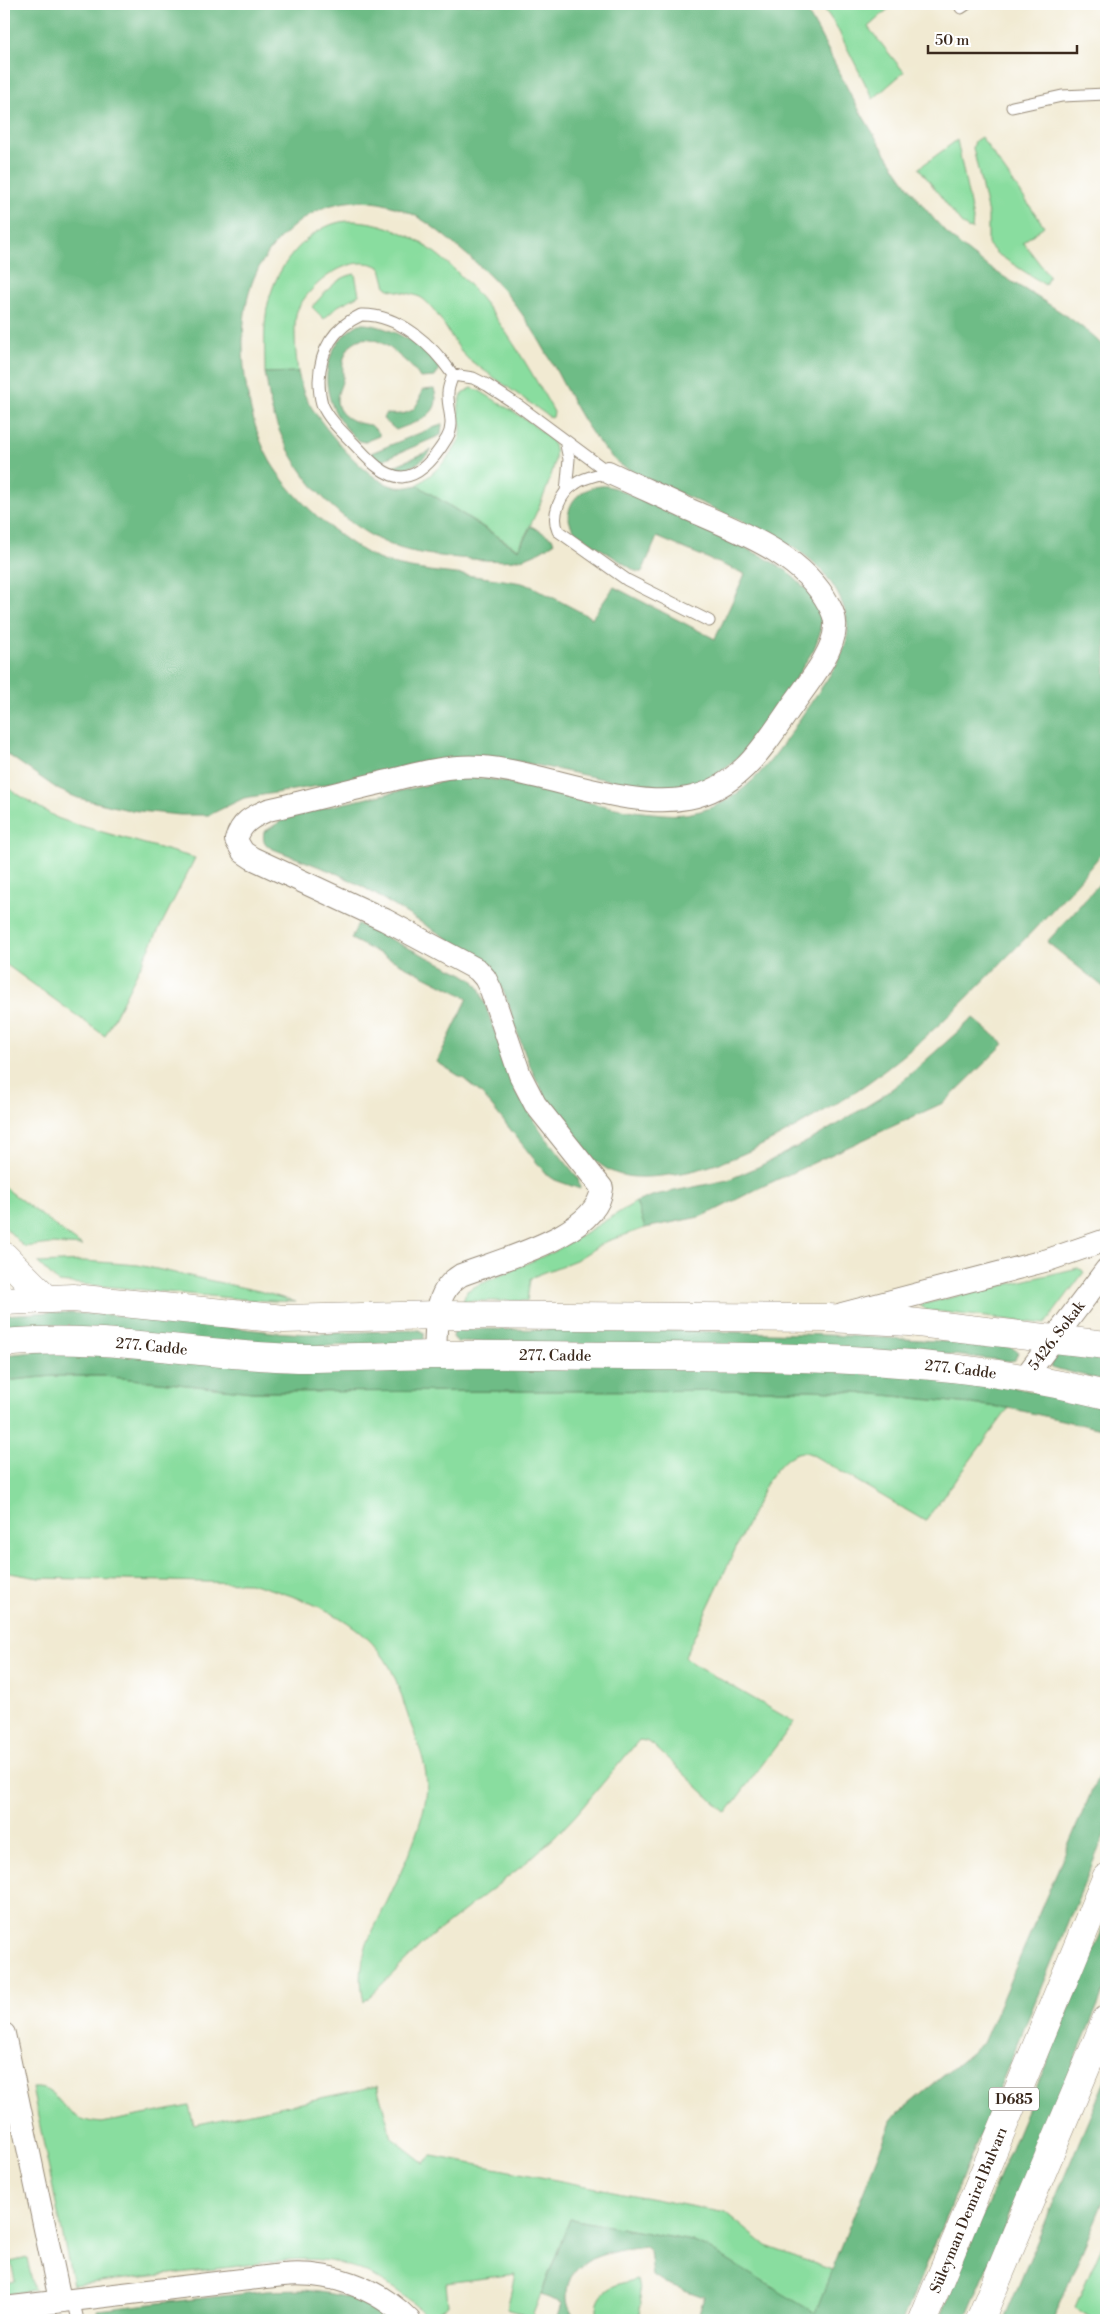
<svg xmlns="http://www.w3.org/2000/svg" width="1110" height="2324" font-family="'Libre Bodoni',serif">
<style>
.green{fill:#89dd9f;stroke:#62845e}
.forest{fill:#6ebc86;stroke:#547352}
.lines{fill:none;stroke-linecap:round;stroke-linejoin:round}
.service-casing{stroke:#968a78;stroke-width:13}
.minor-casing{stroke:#968a78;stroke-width:24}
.tertiary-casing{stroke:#968a78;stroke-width:29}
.trunk-casing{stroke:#968a78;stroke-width:29}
.service{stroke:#fff;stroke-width:11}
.minor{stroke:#fff;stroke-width:22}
.tertiary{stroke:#fff;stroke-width:28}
.trunk{stroke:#fff;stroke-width:28}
.labels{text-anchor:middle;stroke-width:4;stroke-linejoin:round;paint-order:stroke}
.shield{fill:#fff;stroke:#766a62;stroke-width:1}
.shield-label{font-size:14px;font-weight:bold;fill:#3b2a1e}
.street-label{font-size:15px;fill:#3b2a1e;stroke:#fff}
</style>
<rect width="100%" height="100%" fill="#fff"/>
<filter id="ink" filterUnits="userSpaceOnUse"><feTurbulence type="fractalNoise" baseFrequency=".02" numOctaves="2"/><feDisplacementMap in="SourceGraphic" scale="10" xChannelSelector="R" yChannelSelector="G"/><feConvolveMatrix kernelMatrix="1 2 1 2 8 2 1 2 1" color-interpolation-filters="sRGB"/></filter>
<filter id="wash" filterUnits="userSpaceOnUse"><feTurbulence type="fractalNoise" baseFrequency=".0096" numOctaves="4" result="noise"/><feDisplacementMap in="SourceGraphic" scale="20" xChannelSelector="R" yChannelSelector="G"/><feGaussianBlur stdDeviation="1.12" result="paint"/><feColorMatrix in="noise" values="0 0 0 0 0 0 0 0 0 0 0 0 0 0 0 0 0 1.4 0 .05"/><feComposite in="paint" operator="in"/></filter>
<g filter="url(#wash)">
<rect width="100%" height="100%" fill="#f1ead2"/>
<path class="green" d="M821,4H894L868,27L904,72L873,99L836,26Z
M981,137L1044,226L1023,242L1049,276L1045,285L996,253L988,244V214L973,148L975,141Z
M957,140L973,219L972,229L967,228L961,223L919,168Z
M355,221C450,226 512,338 554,412L553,417L551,418L468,359C452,343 437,306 420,297C411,293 399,292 389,289L386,287L381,268C352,250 309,284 297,311C293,322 296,359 298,372L265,373C265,346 262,316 272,290C281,262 308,231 336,223C342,221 349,221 355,221Z
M355,274L359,295L338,306L324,319L312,307C324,294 336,277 355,274Z
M472,388L480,391C498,403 544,427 554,445C563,463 528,531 518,549L417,485C432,475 463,448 461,429C460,414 455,405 464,392Z
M4,786L57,818L74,824L195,858L105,1036L4,963Z
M4,1187L82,1246L52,1244L24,1247L4,1226Z
M636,1202L645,1228L605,1242L576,1260L535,1276L530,1280L527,1301H463L467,1291L474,1287L557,1250Z
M85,1261L138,1265L259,1291L296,1302L252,1300L58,1282L38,1263Z
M1078,1268L1084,1272L1045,1324L926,1310L919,1305Z
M53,1376H103L252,1392L812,1390L855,1392L1009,1408L925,1521L811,1454C792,1445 774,1471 765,1486L685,1656L692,1663L794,1722L726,1813L653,1745L646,1741L639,1740L576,1815L555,1837L522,1866L429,1938L364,2002C359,1980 361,1964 367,1943C387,1901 416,1847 425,1803C431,1774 420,1749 410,1722C404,1705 399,1685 391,1669C362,1616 303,1598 249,1583L39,1578L4,1572V1381Z
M377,2086L392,2138L424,2163L432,2156L726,2213L766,2246L832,2270L815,2314L707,2248L692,2241L570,2219L532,2317L507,2309L515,2274L446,2283L448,2305L428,2318C401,2289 364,2266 323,2260C293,2257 262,2263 232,2267C179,2273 126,2279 73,2285L32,2088C56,2086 58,2106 76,2116C84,2121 93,2122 102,2123L189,2106L194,2125Z
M1106,2236V2320H1096L1075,2308Z
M27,2258L34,2290L4,2295V2284L15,2281L11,2262Z
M637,2279L641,2303L638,2320H598C592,2290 613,2285 637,2279Z"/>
<path class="forest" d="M4,4H802C827,42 843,85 867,123C889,160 922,210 953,239C999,282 1065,305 1106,349V848C1074,888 1039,925 1003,961C961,1005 918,1047 869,1082C847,1098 822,1112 798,1126C759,1148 720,1167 676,1174C654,1177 627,1181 607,1169C572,1148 536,1086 523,1048C509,1012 508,982 476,956L360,885L338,874L273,849C265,845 262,841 264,832L286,818L300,813L459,778C486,776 511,783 537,789C575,799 613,810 652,813C665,814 678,816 691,813C741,805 772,762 798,722C811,701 843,662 847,638C852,608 829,574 807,557C785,540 759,529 734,518C696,500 658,484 620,465C586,435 568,391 546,352C520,306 496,278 455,245C442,234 429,223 414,215C382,199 345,195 313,213C285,228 259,258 250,289C235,340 245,416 270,461C291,497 340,541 378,559C397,567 416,569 437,572C465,575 494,578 522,583L533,587L592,618L614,587L715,639L745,574L657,537L642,572H637L576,533C558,512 576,488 601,486C607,485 614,488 620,490L764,557L787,571L807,590L816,602L821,616L820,633L814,649L766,726L748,748L733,762L715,775L699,783L674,788H647L516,761H427L324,785L244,798L209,815H180L129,810L78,798L59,790L4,752Z
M359,324C382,322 432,347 439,370L435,377L420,378C414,367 405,361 396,353C380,338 353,328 344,358C342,364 343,371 343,377C342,385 337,392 337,400C337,417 357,424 371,425L379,433V436L364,442C356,441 352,434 347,429C318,397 319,346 359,324Z
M298,372C300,381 302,390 306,398C320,424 360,473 387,484C398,489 406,488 417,485L515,548L519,549L531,526L552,538L554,543C545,548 537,554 527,557C511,564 477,559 459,558C440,556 418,554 399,548C340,528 292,472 273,414C269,401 268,386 265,373Z
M434,389C444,416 415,422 396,430L383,419L385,414C407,415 417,414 422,390Z
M442,424L441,435L380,461L371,453Z
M432,450C419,463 408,474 389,468Z
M1106,876V989L1047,942Z
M358,924L463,974L474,981L480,990L516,1092L543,1134L578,1178L580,1189L555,1180L546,1174L482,1094L464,1079L437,1062L468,998L351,939Z
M973,1018L1004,1044L945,1102L759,1188L714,1211L699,1217L645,1228L636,1202L655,1195L728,1180L758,1167L816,1137L880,1098L906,1078Z
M50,1312L133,1316L273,1332L307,1334L419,1330L424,1333V1342L304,1347L4,1332V1315Z
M457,1329C642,1330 826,1330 1011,1347L1018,1352L1015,1360L1009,1361L926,1352L457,1342L453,1338L454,1331Z
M44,1351L818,1367L974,1379L1106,1407V1430L1009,1408L855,1392L812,1390L252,1392L103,1376H53L4,1381V1355Z
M1062,1353L1106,1359V1381L1054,1368L1051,1366L1055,1357Z
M1106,1758V1831L903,2320H718L699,2314L704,2297L665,2283L653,2275L650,2251L645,2247C616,2251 564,2256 567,2298C567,2306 572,2313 575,2320H557L562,2303L541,2295L570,2219L692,2241L707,2248L815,2313L891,2122L897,2114L983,2043Z
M1106,1921V1986L965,2320H939Z
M1106,2078V2195L1053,2320H1004Z
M304,2290C338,2294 368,2300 396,2320H98L97,2310L267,2291Z"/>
</g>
<g filter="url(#ink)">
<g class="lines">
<g class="service-casing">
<path id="service" d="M961,8L967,4
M1012,107L1062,96L1106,94
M361,315C400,314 433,346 453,375C451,381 448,387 448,393C447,409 456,423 447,438C438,453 422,476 402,477C385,477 369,460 358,448C346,435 329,421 322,404C320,397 319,389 319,381C320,350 333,328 361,315Z
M453,375L473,378L487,385L519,406L608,472
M565,440L569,459L566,492
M608,472C597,475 584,477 575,484C560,493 551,515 558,531L627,580L709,621
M73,2299L78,2320"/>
</g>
<g class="minor-casing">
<g id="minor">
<path d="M842,1314L1048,1260L1106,1240"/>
<path d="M435,1355C437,1326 432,1292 461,1275C499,1260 598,1236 602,1188L535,1104L520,1075L491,990L485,978L478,970L385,920L252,858L243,852L236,840C241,822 252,817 268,810C307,801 345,791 384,782C416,774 449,764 482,767C545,772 627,810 688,798C737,789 763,748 789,710C804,688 834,654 835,627C836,619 833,612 829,605C802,554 740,532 690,510C663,497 635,485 608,472"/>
<path id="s1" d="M1025,1377L1106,1270"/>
<path d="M4,2034L60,2300"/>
<path d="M4,2308L283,2275C329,2271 377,2287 409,2320"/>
</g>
</g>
<g class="tertiary-casing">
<g id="tertiary">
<path d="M4,1256L46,1298"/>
<path d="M4,1301L73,1298L284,1319L438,1315L828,1318L909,1322L1106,1345"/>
<path id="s2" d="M4,1343C103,1333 199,1356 298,1358C342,1358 387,1356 431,1355C501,1354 572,1356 642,1356C800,1356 952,1357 1106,1395"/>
</g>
</g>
<g class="trunk-casing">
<g id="trunk">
<path id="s3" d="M923,2320L1106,1878"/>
<path d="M980,2320L1106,2020"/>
</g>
</g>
<use href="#service" class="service"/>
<use href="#minor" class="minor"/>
<use href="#tertiary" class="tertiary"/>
<use href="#trunk" class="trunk"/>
</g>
</g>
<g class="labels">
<rect class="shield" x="989" y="2087.5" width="50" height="23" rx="4"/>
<g class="shield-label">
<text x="1014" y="2104">D685</text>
</g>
<g class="street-label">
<text dy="5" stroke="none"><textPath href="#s1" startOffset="52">5426. Sokak</textPath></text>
<text dy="5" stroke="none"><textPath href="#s2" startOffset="148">277. Cadde</textPath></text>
<text dy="5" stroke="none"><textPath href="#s2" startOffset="552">277. Cadde</textPath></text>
<text dy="5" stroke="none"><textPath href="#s2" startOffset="958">277. Cadde</textPath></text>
<text dy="5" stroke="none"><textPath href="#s3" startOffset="119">Süleyman Demirel Bulvarı</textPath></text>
</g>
</g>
<rect width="1110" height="2324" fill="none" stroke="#fff" stroke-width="20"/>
<path d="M928 45v8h149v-8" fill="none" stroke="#3b2a1e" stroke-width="2.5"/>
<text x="935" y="45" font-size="15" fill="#3b2a1e" stroke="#ffffff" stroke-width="4" paint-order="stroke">50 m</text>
</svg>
